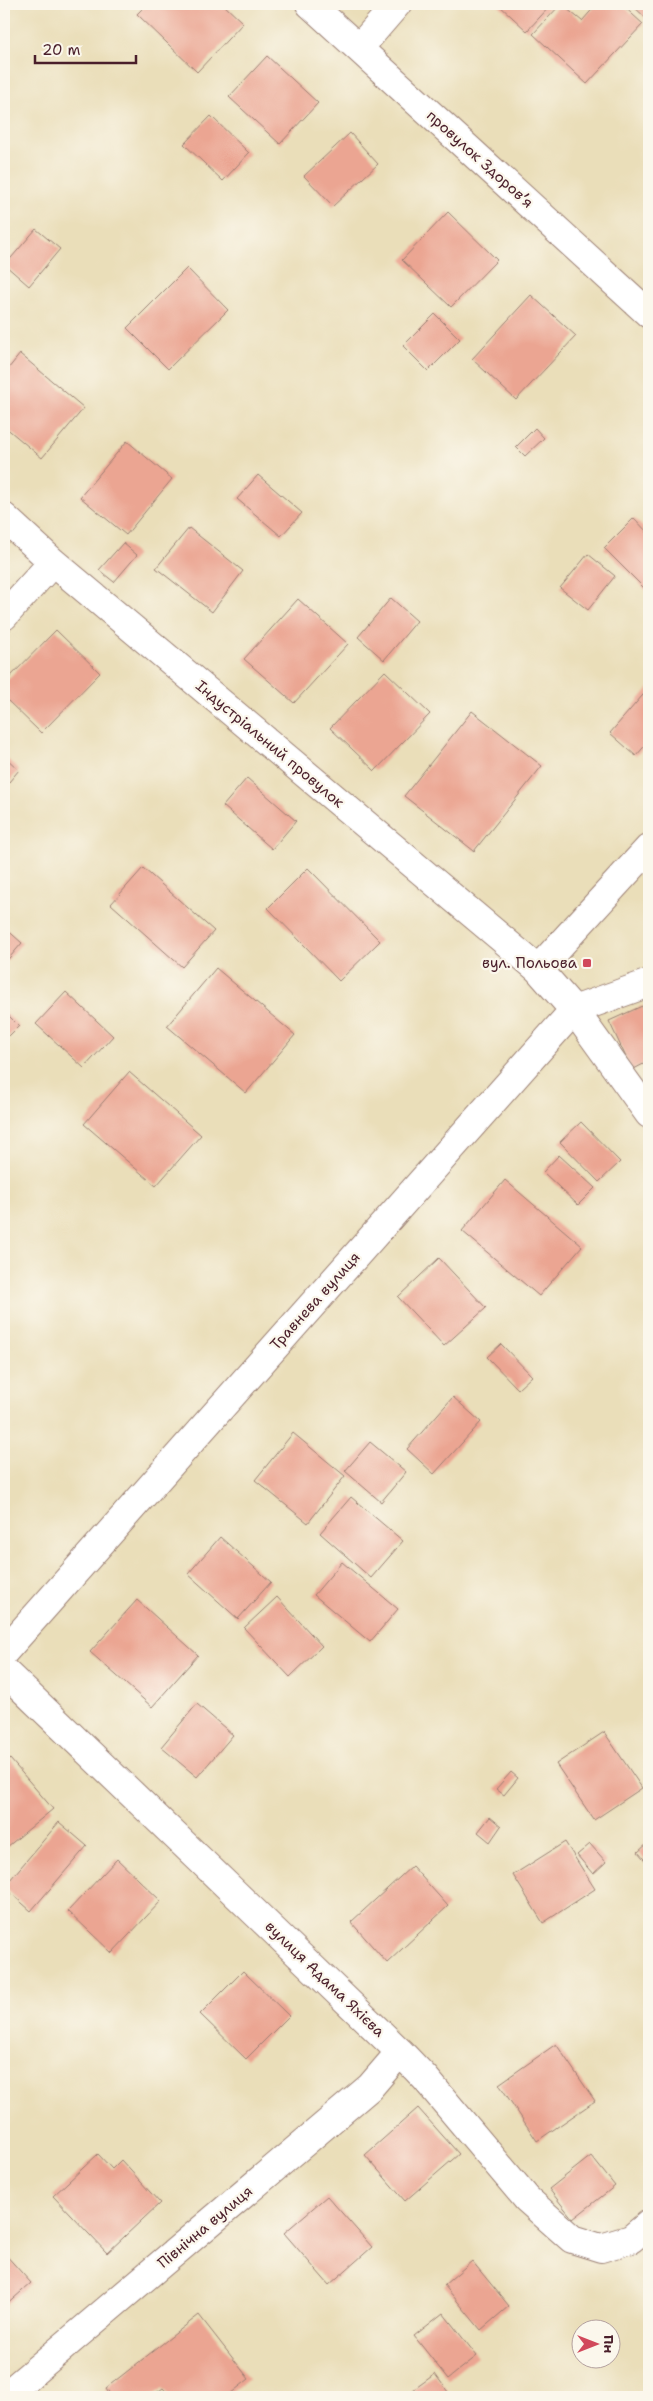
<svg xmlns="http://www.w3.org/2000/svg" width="653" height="2401" font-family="'Shantell Sans',sans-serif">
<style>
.building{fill:#eba592}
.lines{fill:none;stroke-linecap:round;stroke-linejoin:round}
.minor-casing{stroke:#9a7e72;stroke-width:30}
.minor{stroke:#fff;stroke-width:28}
.poi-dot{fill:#d1495b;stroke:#fbf7ec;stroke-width:2}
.labels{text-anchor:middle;stroke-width:4.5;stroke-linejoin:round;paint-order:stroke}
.street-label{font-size:15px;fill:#4a1f2b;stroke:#fbf7ec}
.poi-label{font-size:15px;fill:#4a1f2b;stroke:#fbf7ec;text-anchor:end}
</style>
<rect width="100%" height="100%" fill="#fbf7ec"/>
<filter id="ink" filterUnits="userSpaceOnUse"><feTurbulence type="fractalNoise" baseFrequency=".02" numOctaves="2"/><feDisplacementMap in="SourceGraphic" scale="10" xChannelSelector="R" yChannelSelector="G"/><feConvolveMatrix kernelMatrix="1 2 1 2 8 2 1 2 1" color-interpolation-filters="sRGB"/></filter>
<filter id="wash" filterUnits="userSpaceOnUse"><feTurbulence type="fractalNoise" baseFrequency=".0096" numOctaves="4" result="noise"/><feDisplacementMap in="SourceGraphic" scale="20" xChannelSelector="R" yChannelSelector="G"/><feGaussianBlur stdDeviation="1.12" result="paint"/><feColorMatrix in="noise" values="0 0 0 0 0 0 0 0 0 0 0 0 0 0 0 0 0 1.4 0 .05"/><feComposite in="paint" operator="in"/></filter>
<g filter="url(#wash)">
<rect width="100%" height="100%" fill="#eadeb9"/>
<g id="blocks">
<path class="building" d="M147,4H223L243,23L197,72L137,14Z
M498,4H552L527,31Z
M561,4L582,21L597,4H621L643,24L587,84L533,34Z
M631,4H649V21Z
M267,56L318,103L280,144L229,97Z
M211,116L249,153L223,181L184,144Z
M350,133L378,164L333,206L304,176Z
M448,212L497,260L451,307L402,260Z
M36,229L60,249L29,286L5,265Z
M187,268L228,310L168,369L127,328Z
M531,295L576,336L516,400L472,359Z
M435,314L460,339L428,371L403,346Z
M20,354L84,408L42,458L4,426V374Z
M535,428L544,438L525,456L516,447Z
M127,441L172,479L126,535L80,497Z
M258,475L302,513L281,536L237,499Z
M634,518L649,534V593L604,548Z
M189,528L243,571L212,612L156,568Z
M123,543L137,555L114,582L99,570Z
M588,554L615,576L588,610L560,588Z
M391,598L417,621L384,660L358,637Z
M298,599L348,644L294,703L244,659Z
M56,630L100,673L41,733L4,697V683Z
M385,671L430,714L375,771L330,728Z
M649,688V741L636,756L610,733Z
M472,711L542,766L474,851L404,796Z
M4,756L19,770L4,788Z
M247,778L296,821L272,849L223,806Z
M143,868L214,931L182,967L111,904Z
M308,868L380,941L339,981L268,908Z
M4,927L22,943L4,964Z
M216,968L295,1035L246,1093L167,1026Z
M66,992L113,1036L84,1068L36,1024Z
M642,1006L649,1021V1061L632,1070L609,1021Z
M4,1011L19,1026L6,1039L4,1037Z
M129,1072L201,1135L156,1186L84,1124Z
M581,1122L620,1162L599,1182L560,1142Z
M559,1155L595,1188L578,1205L543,1172Z
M505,1180L582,1246L539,1296L462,1231Z
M439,1258L486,1308L444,1346L398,1297Z
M501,1344L532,1376L518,1389L487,1357Z
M453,1397L481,1422L434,1474L407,1449Z
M293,1433L345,1476L308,1523L255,1480Z
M370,1442L406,1472L381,1502L345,1471Z
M351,1497L403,1541L371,1578L320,1533Z
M220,1537L271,1582L238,1619L188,1574Z
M342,1562L398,1609L370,1642L314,1595Z
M277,1597L322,1646L290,1677L244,1628Z
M137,1600L198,1655L152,1707L90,1652Z
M197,1704L233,1735L197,1777L161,1747Z
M604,1732L642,1788L594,1820L556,1764Z
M4,1752L53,1809L7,1847L4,1843Z
M511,1772L518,1778L504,1795L496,1789Z
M490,1817L501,1826L490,1842L478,1832Z
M59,1822L87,1846L31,1911L4,1887Z
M565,1842L595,1889L543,1923L513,1875Z
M649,1842V1865L638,1852Z
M590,1844L606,1862L593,1874L577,1855Z
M117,1859L161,1901L112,1953L68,1911Z
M412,1866L448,1906L387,1963L351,1922Z
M243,1971L289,2016L246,2059L200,2014Z
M556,2044L595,2101L537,2141L499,2084Z
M418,2108L459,2154L405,2201L365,2155Z
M98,2154L112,2169L121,2160L160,2203L107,2253L53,2196Z
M591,2156L615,2186L573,2219L549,2189Z
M327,2196L372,2247L329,2285L284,2233Z
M4,2253L31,2283L4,2307Z
M472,2261L509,2306L481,2330L444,2285Z
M443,2313L477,2356L448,2379L414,2336Z
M199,2315L249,2379L226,2397H171L163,2388L151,2397H112L106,2388Z
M435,2374L448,2392L441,2397H419L413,2390Z"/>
</g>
</g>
<g filter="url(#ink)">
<use href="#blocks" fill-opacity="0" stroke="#9a7e72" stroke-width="1"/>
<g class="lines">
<g class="minor-casing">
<path id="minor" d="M310,4L649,314
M359,48L397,4
M4,517L53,562L538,969
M4,616L53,562
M649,848L538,969L574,1010L649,1114
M4,1652L574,1010L649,983
M4,1671L400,2052L425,2078L527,2199L572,2239L601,2248L631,2239L649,2224
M4,2397L370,2087L400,2052"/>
</g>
<use href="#minor" class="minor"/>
</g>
</g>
<rect class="poi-dot" x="582" y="958" width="10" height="10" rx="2.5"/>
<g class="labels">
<g class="street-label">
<text transform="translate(480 159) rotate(42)" y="5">провулок Здоровʼя</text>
<text transform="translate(270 744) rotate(40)" y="5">Індустріальний провулок</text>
<text transform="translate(315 1301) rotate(-48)" y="5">Травнева вулиця</text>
<text transform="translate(325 1979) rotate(44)" y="5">вулиця Адама Яхієва</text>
<text transform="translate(205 2227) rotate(-40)" y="5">Північна вулиця</text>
</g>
<g class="poi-label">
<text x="577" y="968">вул. Польова</text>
</g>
</g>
<rect width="653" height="2401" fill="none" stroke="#fbf7ec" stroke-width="20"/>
<g transform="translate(596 2344) rotate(90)"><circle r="24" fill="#fbf7ec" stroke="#b4a19f"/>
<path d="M0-4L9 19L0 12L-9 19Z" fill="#d1495b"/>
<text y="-8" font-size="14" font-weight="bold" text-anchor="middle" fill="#4a1f2b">Пн</text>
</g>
<path d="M35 55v8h101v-8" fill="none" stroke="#4a1f2b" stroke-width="2.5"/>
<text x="42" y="55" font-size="15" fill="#4a1f2b" stroke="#fbf7ec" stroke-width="4" paint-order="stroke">20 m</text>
</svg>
